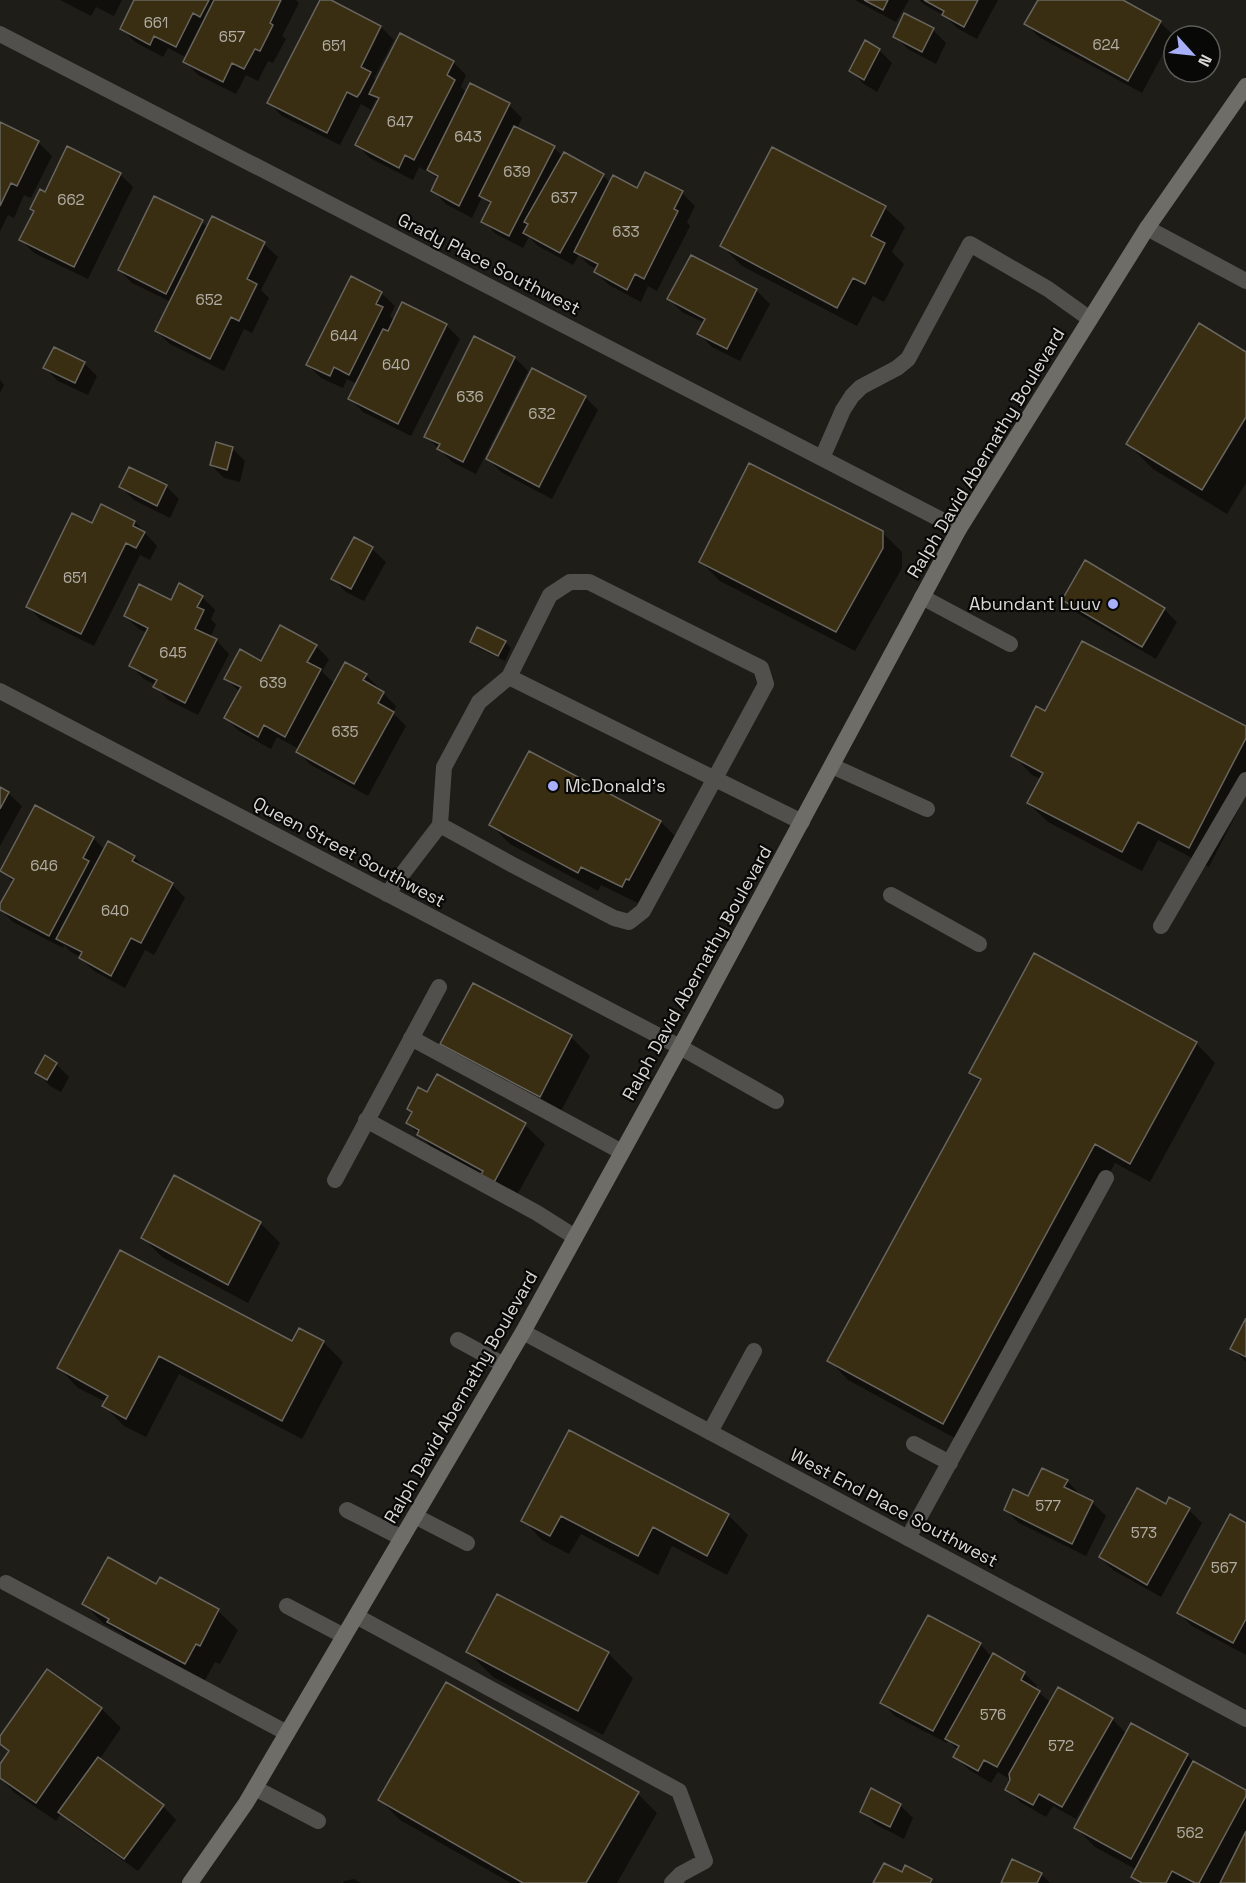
<svg xmlns="http://www.w3.org/2000/svg" width="1246" height="1883" font-family="'Space Grotesk',sans-serif">
<style>
.shadow{fill:#0007}
.building{fill:#392e12;stroke:#68655f;stroke-width:1.5}
.lines{fill:none;stroke-linecap:round;stroke-linejoin:round}
.service{stroke:#51504d;stroke-width:16}
.minor{stroke:#51504d;stroke-width:16}
.secondary{stroke:#6e6d68;stroke-width:16}
.poi-dot{fill:#a8b0fc;stroke:#080806;stroke-width:2}
.labels{text-anchor:middle;stroke-width:4.5;stroke-linejoin:round;paint-order:stroke}
.number-label{font-size:15px;fill:#b2aea5}
.street-label{font-size:18px;fill:#dbd9d6;stroke:#080806}
.poi-label{font-size:18px;fill:#dbd9d6;stroke:#080806;text-anchor:end}
</style>
<rect width="100%" height="100%" fill="#1f1d18"/>
<path class="shadow" d="M60,0H122L114,16L96,7L91,16Z
M136,0H296L299,3L282,36L286,39L273,63L268,61L258,81L246,75L236,94L198,75L185,61L187,58L168,48L163,57L135,42L122,29Z
M322,0H328L381,27L394,40L374,78L377,81L453,62L466,75L461,87L467,93L509,105L522,118L517,129L554,148L563,156L564,154L603,176L611,183L638,190L682,193L695,206L687,222L690,226L657,291L648,286L641,302L609,285L595,272L597,269L589,265L579,255L573,265L538,246L529,237L523,248L496,234L483,221L491,205L482,197L472,218L446,204L433,191L438,180L429,170L428,172L419,167L413,180L370,158L357,145L379,102L376,99L371,110L361,104L340,145L282,116L269,103Z
M855,0H909L896,22Z
M919,0H998L977,39L957,28L945,16L925,5Z
M1039,0H1120L1160,22L1173,35L1142,93L1039,37L1026,24Z
M905,15L933,30L946,43L936,64L908,49L894,36Z
M879,50L892,63L877,92L864,84L851,71Z
M0,123L39,143L52,156L31,198L24,195L14,218L8,215L0,231Z
M773,149L885,208L905,227L892,252L904,264L884,302L873,296L857,326L742,266L722,246Z
M120,174L133,187L88,279L34,253L21,240L45,194Z
M212,218L264,244L278,257L261,290L269,298L252,333L244,329L224,371L170,344L156,331L171,302L132,283L119,270L202,222L208,228Z
M691,257L757,291L770,304L740,361L712,347L699,334L705,323L682,312L669,299Z
M381,293L395,306L390,316L395,321L403,304L447,326L460,339L411,436L363,412L350,399L357,384L347,379L343,388L321,378L308,365Z
M475,338L515,358L528,371L476,474L452,462L426,436Z
M1246,353V483L1227,514L1153,469L1128,444Z
M84,363L97,376L88,395L58,381L45,368Z
M0,380L4,385L0,393Z
M585,397L598,410L552,499L501,472L488,459Z
M232,448L245,461L240,482L224,478L211,465Z
M166,486L179,499L170,518L134,500L121,487Z
M135,522L157,546L150,560L140,555L94,646L41,620L28,607L92,525Z
M882,532L902,552V568L855,651L720,581L701,562Z
M355,539L372,549L386,562L364,601L346,592L333,579Z
M202,597L215,610L211,619L216,625L210,638L216,640L229,654L198,715L168,700L155,686L156,685L144,679L131,666L147,633L139,629L125,616Z
M1064,600L1164,609L1177,622L1156,659L1077,613Z
M472,642H505L511,648L505,661L478,648Z
M316,646L329,659L322,672L335,684L366,675L379,688L378,690L383,693L396,706L393,713L406,726L368,796L311,765L298,752L299,749L277,737L271,749L239,731L226,718L240,692L226,679L262,663Z
M1046,713L1246,728V795L1209,867L1158,840L1142,871L1048,822L1028,803L1041,779L1032,775L1013,755Z
M0,789L8,793L22,806L0,846Z
M661,822L680,841L642,905L601,885L598,891L510,844L491,825Z
M93,838L105,850L134,857L147,870L172,884L185,898L154,955L145,950L125,988L94,971L80,958L81,957L71,952L64,945L63,948L13,922L0,909L13,882L2,871Z
M571,1037L590,1056L559,1115L462,1064L442,1044Z
M1196,1043L1215,1063L1150,1182L1115,1163L962,1442L848,1380L829,1360L981,1082L971,1072Z
M56,1064L69,1077L61,1092L50,1086L37,1072Z
M438,1076L525,1125L545,1144L512,1204L438,1154L408,1123L428,1094Z
M260,1223L280,1243L248,1303L162,1257L143,1238Z
M121,1252L293,1343L300,1330L323,1342L343,1362L302,1439L179,1374L146,1437L124,1426L104,1406L106,1402L78,1388L59,1368Z
M1246,1322V1362L1232,1348Z
M569,1432L728,1515L748,1535L727,1575L672,1546L658,1575L581,1534L569,1554L542,1540L523,1520Z
M1067,1481L1080,1494L1079,1496L1092,1502L1106,1516L1086,1556L1019,1523L1005,1510Z
M1166,1506L1189,1510L1202,1523L1161,1597L1113,1570L1100,1557Z
M1246,1525V1655L1192,1626L1179,1613Z
M160,1579L218,1611L238,1630L220,1664L215,1662L204,1682L129,1641L121,1633L103,1623L84,1604L156,1586Z
M980,1644L992,1657L1024,1673L1037,1686L1035,1689L1051,1703L1112,1719L1127,1734L1187,1755L1197,1765L1246,1791V1883H1139L1133,1877L1137,1870L1095,1847L1076,1828L1121,1744L1119,1743L1076,1819L1053,1806L1046,1817L1020,1802L1007,1789L1011,1780L998,1772L991,1783L968,1769L955,1756L958,1750L948,1740L947,1743L895,1716L882,1703Z
M468,1652L608,1653L633,1678L603,1735L493,1677Z
M102,1709L121,1728L99,1760L163,1806L176,1820L138,1871L73,1825L62,1813L56,1821L15,1793L0,1778V1767L10,1753L0,1743V1739Z
M638,1794L657,1813L617,1883H511L400,1820L380,1800Z
M900,1805L913,1818L904,1839L875,1824L862,1811Z
M1041,1874L1050,1883H1003Z
M354,1879L361,1883H343L344,1881Z"/>
<path class="building" d="M134,0H209L200,17L193,13L176,47L154,36L150,45L120,29Z
M214,0H281L270,23L273,25L260,51L255,49L244,69L232,63L223,82L183,62Z
M320,0H331L381,26L361,67L371,72L360,93L357,97L347,92L327,133L267,103Z
M864,0H888L883,10Z
M924,0H978L964,27L942,15L944,11Z
M1038,0H1123L1161,21L1128,81L1024,24Z
M904,13L934,28L922,52L893,37Z
M400,33L454,61L447,75L455,80L414,160L405,155L399,168L355,145L379,98L369,94Z
M865,40L880,49L864,80L849,71Z
M470,83L510,103L459,206L431,191L438,176L427,170Z
M0,122L39,141L17,186L11,183L0,206Z
M514,126L555,146L509,236L481,222L491,202L479,196Z
M67,146L121,173L74,267L19,240L34,211L30,209L40,189L45,192Z
M772,147L886,206L871,236L885,243L865,284L853,278L837,308L720,246Z
M564,152L604,174L560,253L523,233L528,224L524,222Z
M645,172L683,191L674,209L678,211L644,279L635,274L627,290L594,272L598,264L574,252L613,175L637,188Z
M154,196L203,220L166,294L118,270Z
M212,216L265,242L247,279L257,284L239,321L231,317L210,359L155,331Z
M691,255L757,289L727,349L697,334L705,319L667,299Z
M351,276L382,292L376,304L383,307L349,375L334,367L330,376L306,365Z
M402,302L447,324L398,424L348,399L383,329L388,331Z
M1199,323L1246,352V417L1202,490L1126,444Z
M474,336L515,357L463,462L437,449L440,444L424,437Z
M54,347L85,362L75,383L43,368Z
M532,368L586,396L539,487L486,459Z
M216,442L233,447L227,470L210,465Z
M749,463L883,531V548L836,632L699,562Z
M129,467L167,485L157,506L119,487Z
M101,504L135,521L133,526L145,532L136,548L126,543L81,634L26,607L72,513L92,523Z
M354,537L373,547L351,589L331,579Z
M1085,560L1165,608L1142,647L1062,600Z
M179,583L203,596L197,607L204,610L195,629L217,639L185,703L153,687L157,680L129,666L148,628L124,616L139,584L171,600Z
M280,625L317,645L307,662L321,669L285,737L264,725L258,737L224,718L241,687L224,679L240,649L261,661Z
M477,627L506,641L498,656L470,642Z
M1082,641L1246,726V738L1189,848L1138,822L1122,852L1027,803L1043,773L1011,756L1036,706L1045,711Z
M345,662L367,674L363,680L384,692L378,703L394,712L354,784L296,752Z
M529,751L661,821L629,880L626,879L622,887L581,867L578,873L489,825Z
M0,787L9,792L0,809Z
M35,805L94,837L83,858L89,861L49,936L0,910V904L14,879L0,871Z
M108,841L135,856L132,861L173,883L141,943L131,938L111,976L79,958L82,952L56,939Z
M1034,953L1197,1042L1130,1164L1095,1144L943,1424L827,1361L981,1079L969,1073Z
M473,983L572,1035L540,1097L440,1044Z
M45,1055L57,1063L47,1080L35,1073Z
M437,1074L526,1123L492,1186L479,1178L483,1171L417,1135L419,1130L406,1123L412,1112L407,1109L418,1087L427,1092Z
M174,1175L261,1222L228,1285L141,1238Z
M120,1250L292,1341L299,1328L324,1341L282,1421L159,1356L126,1419L102,1406L108,1396L57,1368Z
M1246,1318V1357L1230,1349Z
M569,1430L729,1514L707,1556L653,1527L638,1556L561,1516L550,1536L521,1521Z
M1042,1468L1068,1480L1064,1487L1093,1501L1072,1544L1004,1510L1013,1489L1028,1496Z
M1137,1488L1166,1504L1169,1497L1190,1508L1147,1585L1099,1557Z
M1230,1514L1246,1523V1619L1233,1643L1177,1613Z
M108,1557L156,1584L160,1577L219,1609L200,1646L196,1644L185,1664L107,1622L109,1619L82,1604Z
M497,1594L609,1652L578,1711L466,1652Z
M928,1615L981,1643L933,1731L880,1703Z
M993,1653L1025,1672L1021,1680L1040,1691L997,1767L984,1760L978,1771L953,1757L959,1746L945,1739Z
M47,1669L102,1708L36,1803L0,1778V1764L9,1751L0,1744V1736Z
M446,1682L639,1792L586,1883H523L378,1800Z
M1058,1687L1113,1718L1062,1807L1039,1794L1033,1805L1005,1790L1010,1780L1009,1774Z
M1131,1723L1188,1754L1131,1859L1074,1828Z
M98,1757L164,1805L124,1859L58,1812Z
M1193,1761L1246,1790V1796L1199,1883H1195L1172,1871L1166,1883H1142L1131,1877Z
M871,1788L901,1804L890,1827L860,1812Z
M1246,1831V1883H1220Z
M1012,1859L1042,1873L1037,1883H1001Z
M884,1863L902,1872L905,1865L932,1879L930,1883H873Z"/>
<g class="lines">
<path class="service" d="M822,458L843,410L852,396L861,387L897,368L908,359L970,244L1048,289L1090,319
M922,597L1010,644
M509,677L479,702L444,767L440,825L511,864L614,918L629,922L643,911L766,684L761,668L589,582H570L550,595L509,677L802,822
M832,766L927,809
M387,894L440,825
M891,895L979,944
M1161,926L1246,780
M411,1038L622,1152
M680,1047L776,1101
M366,1120L537,1213L575,1237
M335,1180L439,987
M458,1340L504,1365
M710,1432L754,1351
M914,1444L950,1463
M347,1510L402,1538
M415,1516L467,1543
M908,1538L1106,1178
M6,1583L287,1733
M287,1606L344,1636
M356,1616L679,1791L705,1861L681,1874L672,1883
M255,1788L318,1821"/>
<path class="minor" d="M0,34L959,529
M1147,228L1246,281
M0,691L680,1047
M523,1332L1246,1719"/>
<path class="secondary" d="M190,1883L246,1803L523,1332L680,1047L959,529L1147,228L1246,86"/>
</g>
<g class="poi-dot">
<circle cx="1113" cy="604" r="6"/>
<circle cx="553" cy="786" r="6"/>
</g>
<g class="labels">
<g class="number-label">
<text x="156" y="28">661</text>
<text x="232" y="42">657</text>
<text x="1106" y="50">624</text>
<text x="334" y="51">651</text>
<text x="400" y="127">647</text>
<text x="468" y="142">643</text>
<text x="517" y="177">639</text>
<text x="564" y="203">637</text>
<text x="71" y="205">662</text>
<text x="626" y="237">633</text>
<text x="209" y="305">652</text>
<text x="344" y="341">644</text>
<text x="396" y="370">640</text>
<text x="470" y="402">636</text>
<text x="542" y="419">632</text>
<text x="75" y="583">651</text>
<text x="173" y="658">645</text>
<text x="273" y="688">639</text>
<text x="345" y="737">635</text>
<text x="44" y="871">646</text>
<text x="115" y="916">640</text>
<text x="1048" y="1511">577</text>
<text x="1144" y="1538">573</text>
<text x="1224" y="1573">567</text>
<text x="993" y="1720">576</text>
<text x="1061" y="1751">572</text>
<text x="1190" y="1838">562</text>
</g>
<g class="street-label">
<text transform="translate(489 264) rotate(27)" y="6">Grady Place Southwest</text>
<text transform="translate(986 453) rotate(-59)" y="6">Ralph David Abernathy Boulevard</text>
<text transform="translate(349 852) rotate(28)" y="6">Queen Street Southwest</text>
<text transform="translate(697 973) rotate(-61)" y="6">Ralph David Abernathy Boulevard</text>
<text transform="translate(461 1397) rotate(-60)" y="6">Ralph David Abernathy Boulevard</text>
<text transform="translate(894 1508) rotate(28)" y="6">West End Place Southwest</text>
</g>
<g class="poi-label">
<text x="1101" y="610">Abundant Luuv</text>
<text x="565" y="792" text-anchor="start">McDonald's</text>
</g>
</g>
<g transform="translate(1192 54) rotate(117)"><circle r="28" fill="#080806" stroke="#5c5c59" stroke-width="1.5"/>
<path d="M0-4.5L10 22L0 15L-10 22Z" fill="#a8b0fc"/>
<text y="-9" font-size="16" font-weight="bold" text-anchor="middle" fill="#dbd9d6">N</text>
</g>
</svg>
